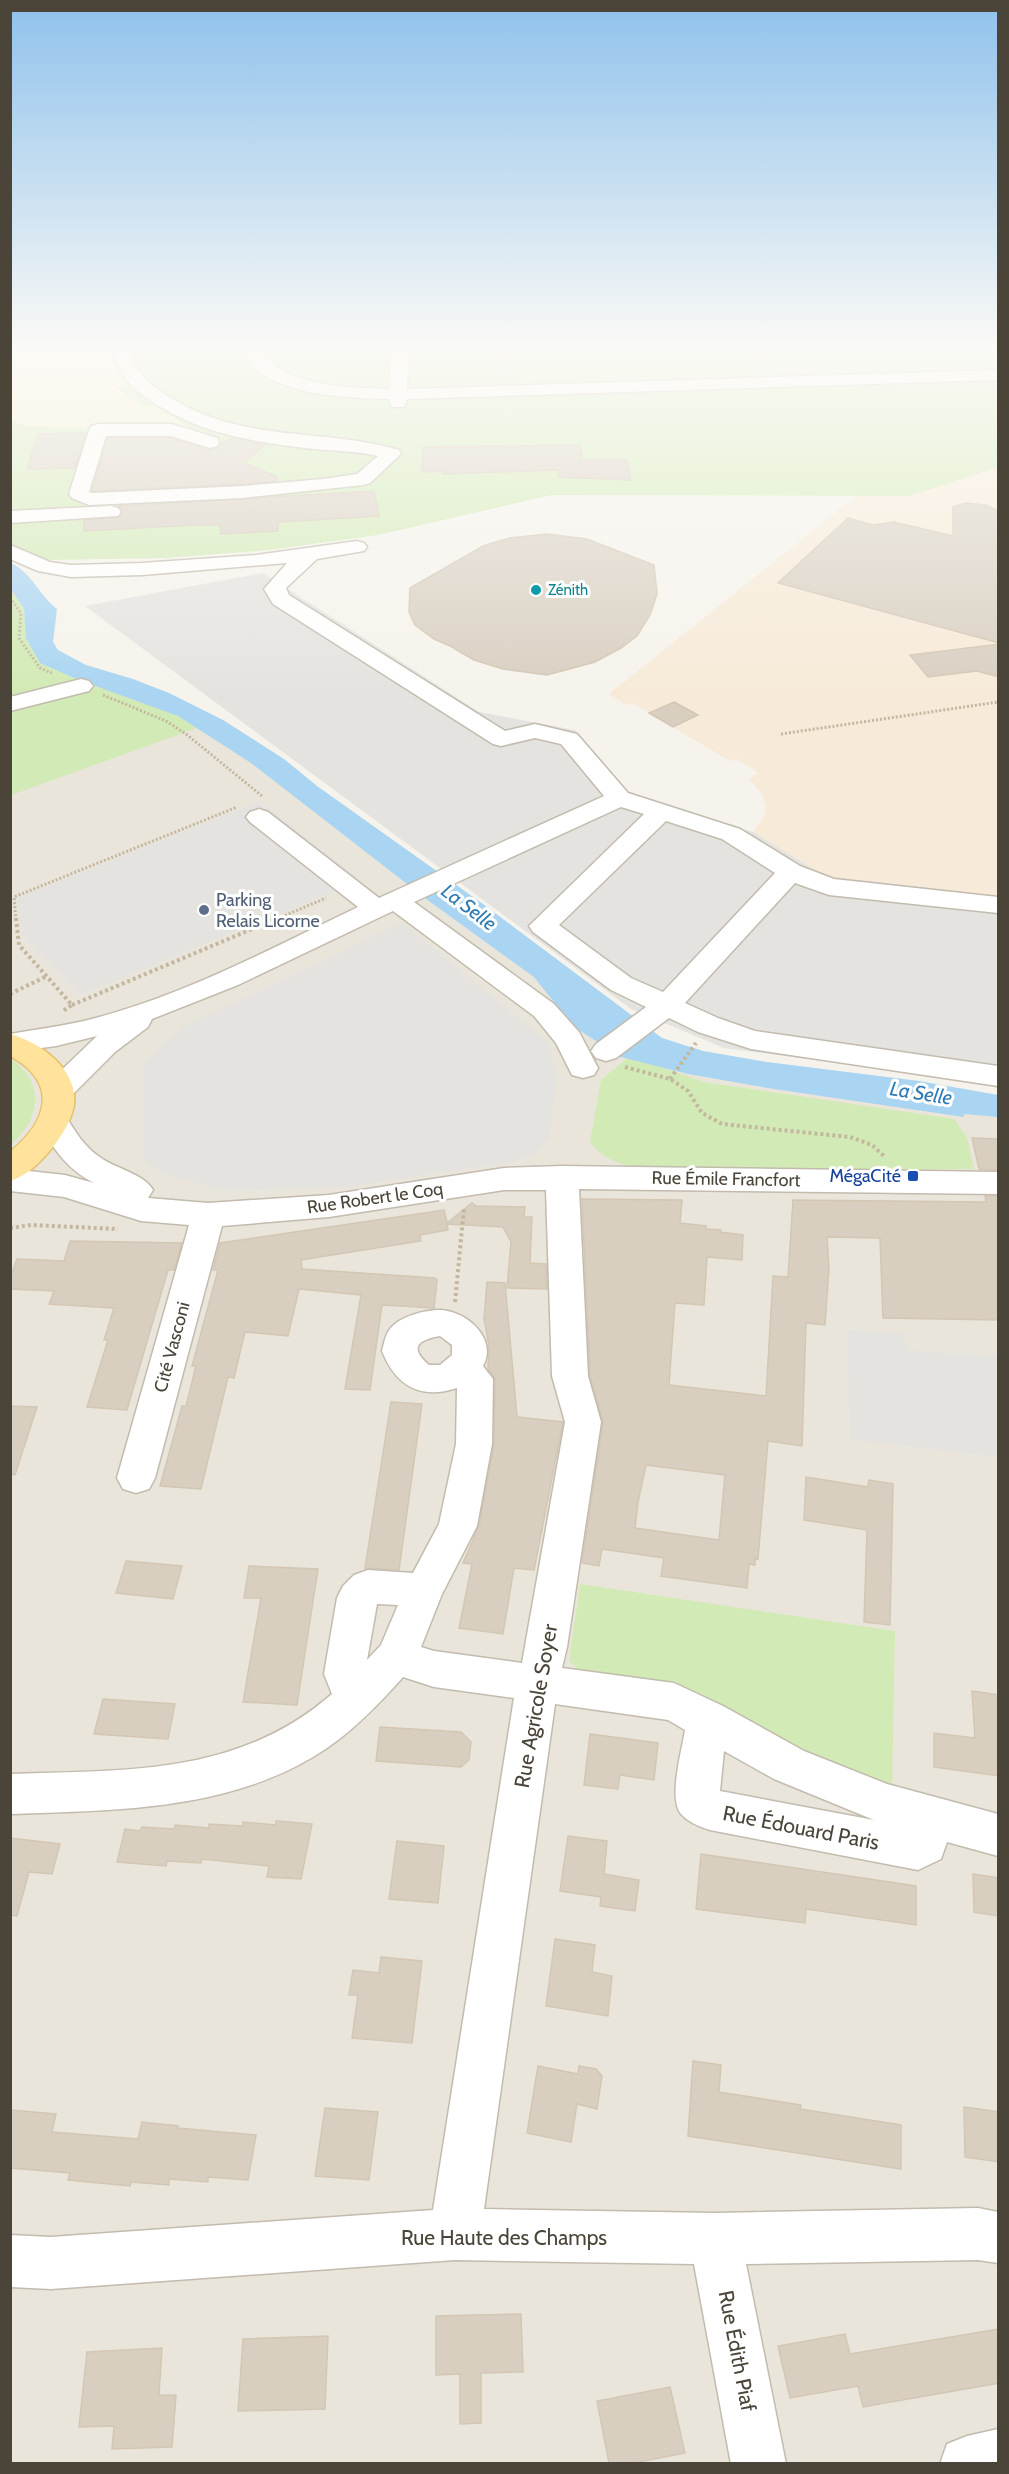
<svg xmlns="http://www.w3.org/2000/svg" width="1009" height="2474" font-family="Cabin,sans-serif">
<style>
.residential{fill:#eae5da}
.commercial{fill:#f7ead8}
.green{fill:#d2eab5}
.sand{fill:#f9efc9}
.parking{fill:#e5e3e0}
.water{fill:#a9d4f2}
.building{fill:#d8cfc1;stroke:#d3c7b4;stroke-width:1.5;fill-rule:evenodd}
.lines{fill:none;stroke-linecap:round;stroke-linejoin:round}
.minor-casing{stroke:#c2bbae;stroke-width:3}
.major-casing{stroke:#e6c16a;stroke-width:3}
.path-far2{stroke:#c4b79f;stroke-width:2;stroke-dasharray:1.5 1.5;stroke-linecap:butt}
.path-far1{stroke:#c4b79f;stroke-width:3;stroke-dasharray:2 2;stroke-linecap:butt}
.path{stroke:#c4b79f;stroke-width:4;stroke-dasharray:3 3;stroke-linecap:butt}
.minor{fill:#fff;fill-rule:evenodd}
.major{fill:#ffe39c;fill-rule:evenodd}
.culture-dot{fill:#0f9aa8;stroke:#fff;stroke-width:2}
.service-dot{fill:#5c6f8a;stroke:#fff;stroke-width:2}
.transit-dot{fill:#1a4fb4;stroke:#fff;stroke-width:2}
.labels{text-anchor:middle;stroke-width:6;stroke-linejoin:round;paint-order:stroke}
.far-culture-label{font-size:15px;fill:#0d838f;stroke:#fff;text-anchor:start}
.service-label{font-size:18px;fill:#4e5e75;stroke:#fff;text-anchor:start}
.transit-label{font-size:18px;fill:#164399;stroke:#fff;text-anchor:end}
.street-label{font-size:18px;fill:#4b4439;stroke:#fff}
.water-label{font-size:20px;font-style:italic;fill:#2e7ab2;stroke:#fff}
.near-street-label{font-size:21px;fill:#4b4439;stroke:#fff}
</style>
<rect width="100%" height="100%" fill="#f6f3ec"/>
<path class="residential" d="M10,584L40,607L56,666L196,711L639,1045L998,1103V2463H11Z"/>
<path class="commercial" d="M998,467V896L825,876L753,832L764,817L766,806L762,794L749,779L759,773L736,759L730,761L632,703L626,705L609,694L856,496H910Z"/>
<path class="green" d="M11,351H998V467L910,496L552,495L378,535L270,550L167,558L47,560L11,544Z
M11,590L24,608L26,638L79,680L178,716L197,728L11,795Z
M630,1056L704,1082L954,1119L967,1138L974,1169L662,1170C634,1167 608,1166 590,1142L601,1080Z
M11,1059C45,1081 41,1120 11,1144Z
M580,1584L895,1631L892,1793L799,1755L700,1693L657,1684L585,1676L569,1661Z"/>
<path class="sand" d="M10,351H114L113,361L125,385L116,388L143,407L154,405L190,428L31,427L11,421Z"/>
<path class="parking" d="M263,573L479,712L575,730L627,793L753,832L825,876L998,896V1084L724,1048L631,1009L85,606Z
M260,801L361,880L80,995L21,935L17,898Z
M402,923L549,1043L557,1077L549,1139L533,1155L511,1162L346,1187L225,1191L162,1173L144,1159V1062L184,1027Z
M847,1330L903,1333L906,1350L998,1357V1457L850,1439Z"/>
<path class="water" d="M11,563C32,573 39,595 57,609L53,642L58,650L86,665L133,679L169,693L223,720L284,759L317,786L483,904L662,1038L703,1051L767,1062L919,1081L998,1095V1117L964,1114V1117L774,1089L688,1074L621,1057L574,1027L534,977L429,901L251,763L178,716L79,680L40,663L26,638L24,608L11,590Z"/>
<path class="building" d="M86,433L75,468L27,469L38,434Z
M108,438H171L209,450L218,448L221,443L234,438L265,445L244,463L277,477L276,481L243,484L92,491Z
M580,445L582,460H627L631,480L558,477V470L443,474V471L422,472L423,447Z
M374,491L379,516L278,522V531L221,534L220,525H194L84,531V520L120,517L123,512L119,506Z
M966,503L986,505L999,511V643L778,583L848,518L873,525L894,522L953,536V507Z
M547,534L587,539L654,565L657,594L650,615L637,636L621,648L595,662L547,675L503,669L474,660L452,647L434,639L415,625L409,612L410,588L483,546L509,538Z
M999,644V677L977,671L928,677L910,655Z
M674,702L698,715L673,727L649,713Z
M972,1138L999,1139V1170L979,1169Z
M985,1196H999V1320L883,1318L880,1238L827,1237L829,1268L825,1325L806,1323L802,1446L768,1441L758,1559L755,1558V1565L749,1564L747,1588L661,1576L664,1558L602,1549L599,1566L582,1563L603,1422L590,1376L582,1199L682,1200L680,1223L706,1226V1229L721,1230L720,1232L743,1235L742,1260L707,1257L704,1305L675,1303L669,1385L766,1396L773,1276L788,1277L793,1200L986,1202ZM646,1465L725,1475L719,1540L635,1528L638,1502Z
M472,1203L476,1206L525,1207L524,1217H532L530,1263L546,1264L547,1289L507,1288L511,1242L503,1227L447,1224L448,1230L420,1235L421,1241L301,1260L302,1269L435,1278L437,1280L434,1308L382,1305L370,1390L345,1389L361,1295L299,1289L288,1336L245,1332L234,1378L228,1377L201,1489L160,1486L182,1406H186L196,1366H192L218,1270H213L220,1243L444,1210L447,1223Z
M70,1241L182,1243L174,1270H168L127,1410L87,1407L108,1340H104L114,1308L49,1304L54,1291L10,1289V1278L17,1259L64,1261Z
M487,1282L505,1283L517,1417L563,1422L534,1570L514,1568L503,1634L459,1628L472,1564L463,1563L479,1526L494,1444L495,1379L488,1369L489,1346L484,1319Z
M391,1402L422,1404L399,1570L365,1568Z
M10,1406L37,1407L15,1475L10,1474Z
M806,1477L868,1487L869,1480L893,1484L890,1625L864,1622L867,1530L804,1520Z
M126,1561L182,1566L173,1599L116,1593Z
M249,1566L318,1569L297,1705L243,1702L261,1598H244Z
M972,1691L999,1695V1776L934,1767V1733L975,1738Z
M103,1699L175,1704L168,1739L94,1734Z
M380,1727L461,1732L471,1742L469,1760L461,1767L376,1761Z
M590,1734L658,1743L654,1780L620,1775L618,1789L584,1785Z
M276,1821L312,1824L301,1879L267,1877L269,1866L202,1859L201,1863L167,1861L166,1866L117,1862L125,1829L140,1831L142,1827L174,1829L175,1825L209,1828V1824L243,1826V1822L276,1825Z
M568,1836L607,1841L604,1874L639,1880L635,1911L600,1906L601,1897L560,1891Z
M10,1838L60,1844L52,1874L29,1872L17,1916L10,1915Z
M397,1841L444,1846L438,1903L389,1899Z
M701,1854L916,1886V1925L806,1909L805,1923L696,1909Z
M973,1874L999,1878V1916L974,1912Z
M555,1939L595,1945L592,1972L612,1976L608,2016L546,2006Z
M381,1957L422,1961L412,2043L352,2038L358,1995H349L353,1970L379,1973Z
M693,2061L721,2065L719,2092L801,2105L800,2109L901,2125V2169L688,2136Z
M538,2066L578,2074L579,2066L596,2069L602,2076L597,2109L577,2104L571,2142L527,2133Z
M964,2107L999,2112V2162L965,2157Z
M325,2108L378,2112L369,2180L315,2176Z
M10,2110L56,2114L52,2132L138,2139L142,2122L178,2126L177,2128L256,2135L248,2180L208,2177V2182L169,2179V2185L131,2182L130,2186L68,2180L70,2173L10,2168Z
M521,2314L523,2372L481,2373V2423L460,2424V2374L436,2375V2316Z
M999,2329V2383L863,2407L858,2386L790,2398L778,2346L845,2334L850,2354Z
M328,2336L325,2409L238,2411L243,2339Z
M162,2348L159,2395H176L172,2447L112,2449L114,2426L79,2427L87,2352Z
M670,2387L685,2453L634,2463H609L597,2401Z"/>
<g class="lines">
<g class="minor-casing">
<path id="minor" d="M113,351H130C136,374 151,386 171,398C245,444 321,427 399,450L401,454L370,483L363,485L243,498L89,505L72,498L69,494L89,430L91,426L98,424H172L217,438L219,442L217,446L210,448L171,436H106L89,492L92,493L243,486L323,479L357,474L378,456C357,451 335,451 314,449C261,443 205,435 159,406C137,393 119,377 113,351Z
M243,351H260C289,388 345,387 389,389L391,351H408L407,389L998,370V380L407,399L404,407H392L389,399C351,398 287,396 257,370C252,365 247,357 243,351Z
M111,506L118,508L121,512L118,516L10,523V511Z
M357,541L364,543L367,547L364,551L317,559L286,588L289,595L505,731L535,724L577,734L628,793L740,829L800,866L834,879L998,897V913L829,895L795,883L685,1003L718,1018L755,1031L998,1066V1086L751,1049L698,1032L669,1018L616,1058L606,1061L596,1058L591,1051L596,1044L646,1007L611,990L533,932L529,926L644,814L621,807L414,902L554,1004L579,1032L598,1068L594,1075L583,1078L572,1075L556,1043L534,1016L393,911L238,985L152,1019L148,1027L115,1052L69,1098L58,1101L47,1098L43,1091L47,1084L97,1036L56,1046L11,1052L10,1034C38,1029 65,1026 92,1019C185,995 272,948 358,907L250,822L246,817L250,812L259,809L268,812L379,898L604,796L561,744L535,738L501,746L493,744L273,604L264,589L287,563L142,575L71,577L38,571L10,559V545L50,562L71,565L142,563L256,555ZM666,821L722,839L775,873L663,992L631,978L559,925Z
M81,679L89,681L93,686L89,691L10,711V697Z
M54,1112L65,1115C75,1131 84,1147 101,1158C117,1169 144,1174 153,1190L148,1198L208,1203L329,1195L504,1168L562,1166L998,1172V1194L579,1189L588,1376L601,1422L567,1647L562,1668L674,1683L723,1706L804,1751L887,1784L998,1814V1856L947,1842L941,1859L918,1870L710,1830C700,1827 688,1822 681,1814C668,1798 682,1750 685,1730L668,1720L555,1704L484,2209L715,2213L978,2208L998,2212V2263L978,2260L746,2264L786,2464H731L694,2264L455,2260L51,2289L10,2287V2235L51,2237L433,2210L514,1698L434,1687L403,1677C380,1703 356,1728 327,1748C234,1811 118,1810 10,1814V1774C127,1770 238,1776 332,1694L324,1674L337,1598L343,1586L354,1575L368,1570L413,1573L439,1524L456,1444L457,1388C420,1400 396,1386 382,1351C384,1344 385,1335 390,1329C400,1316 425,1310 440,1310C467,1311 498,1339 483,1366L493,1379L492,1444L477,1526L442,1594L421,1647L434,1651L522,1663L565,1422L552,1376L546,1190H504L329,1217L222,1226L155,1478L149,1489L136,1493L123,1489L117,1478L189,1225L141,1221L64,1197L10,1191V1169L65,1175L94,1183C67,1169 52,1148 39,1122L43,1115ZM440,1336L452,1345V1355L440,1365H429C409,1348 417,1340 440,1336ZM377,1604L398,1605L381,1645L367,1660ZM724,1751L774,1779L874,1820L720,1791Z
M998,2429V2464H940L947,2444L967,2436Z"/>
</g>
<g class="major-casing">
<path id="major" d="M10,1034C40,1042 79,1070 74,1105C71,1123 59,1140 47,1154C37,1165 26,1176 10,1181V1152C48,1121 59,1083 10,1056Z"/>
</g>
<path class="path-far2" d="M10,599L13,603"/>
<path class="path-far1" d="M12,601L21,613L19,638L40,668L52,673
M103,695L166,721L186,734L262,796
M781,734L998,702
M16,920L14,897L237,807
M274,920L326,898"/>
<path class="path" d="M16,918L19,945L72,1005L63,1011
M10,994L45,977
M72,1005L278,918
M625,1067L670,1079L688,1091L702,1113L722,1124L850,1137L872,1145L885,1157
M670,1079L696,1043
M10,1228L31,1225L118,1229
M455,1302L464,1208"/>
<use href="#minor" class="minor"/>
<use href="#major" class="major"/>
</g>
<linearGradient id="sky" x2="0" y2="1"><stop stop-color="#8fc1ec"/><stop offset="0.5" stop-color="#fbfaf6"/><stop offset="1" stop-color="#fbfaf6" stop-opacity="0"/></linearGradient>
<rect width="1009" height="698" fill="url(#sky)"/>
<circle class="culture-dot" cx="536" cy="590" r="6"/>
<circle class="service-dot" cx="204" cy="910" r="6"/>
<rect class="transit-dot" x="907" y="1170" width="12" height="12" rx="3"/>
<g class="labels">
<g class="far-culture-label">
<text x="548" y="595">Zénith</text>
</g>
<g class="service-label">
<text x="216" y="906">Parking<tspan x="216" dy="21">Relais Licorne</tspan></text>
</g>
<g class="transit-label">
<text x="901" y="1182">MégaCité</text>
</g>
<g class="street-label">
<text transform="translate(726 1179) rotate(1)" y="6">Rue Émile Francfort</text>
<text transform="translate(375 1198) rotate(-8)" y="6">Rue Robert le Coq</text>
<text transform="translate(172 1347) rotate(-75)" y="6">Cité Vasconi</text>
</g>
<g class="water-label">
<text transform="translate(469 907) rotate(37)" y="7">La Selle</text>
<text transform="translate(921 1093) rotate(9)" y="7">La Selle</text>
</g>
<g class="near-street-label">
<text transform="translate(536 1706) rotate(-80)" y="7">Rue Agricole Soyer</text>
<text transform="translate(801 1828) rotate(11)" y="7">Rue Édouard Paris</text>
<text x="504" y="2245">Rue Haute des Champs</text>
<text transform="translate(737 2351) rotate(79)" y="7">Rue Édith Piaf</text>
</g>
</g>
<rect width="1009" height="2474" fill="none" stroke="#4b4439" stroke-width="24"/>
</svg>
